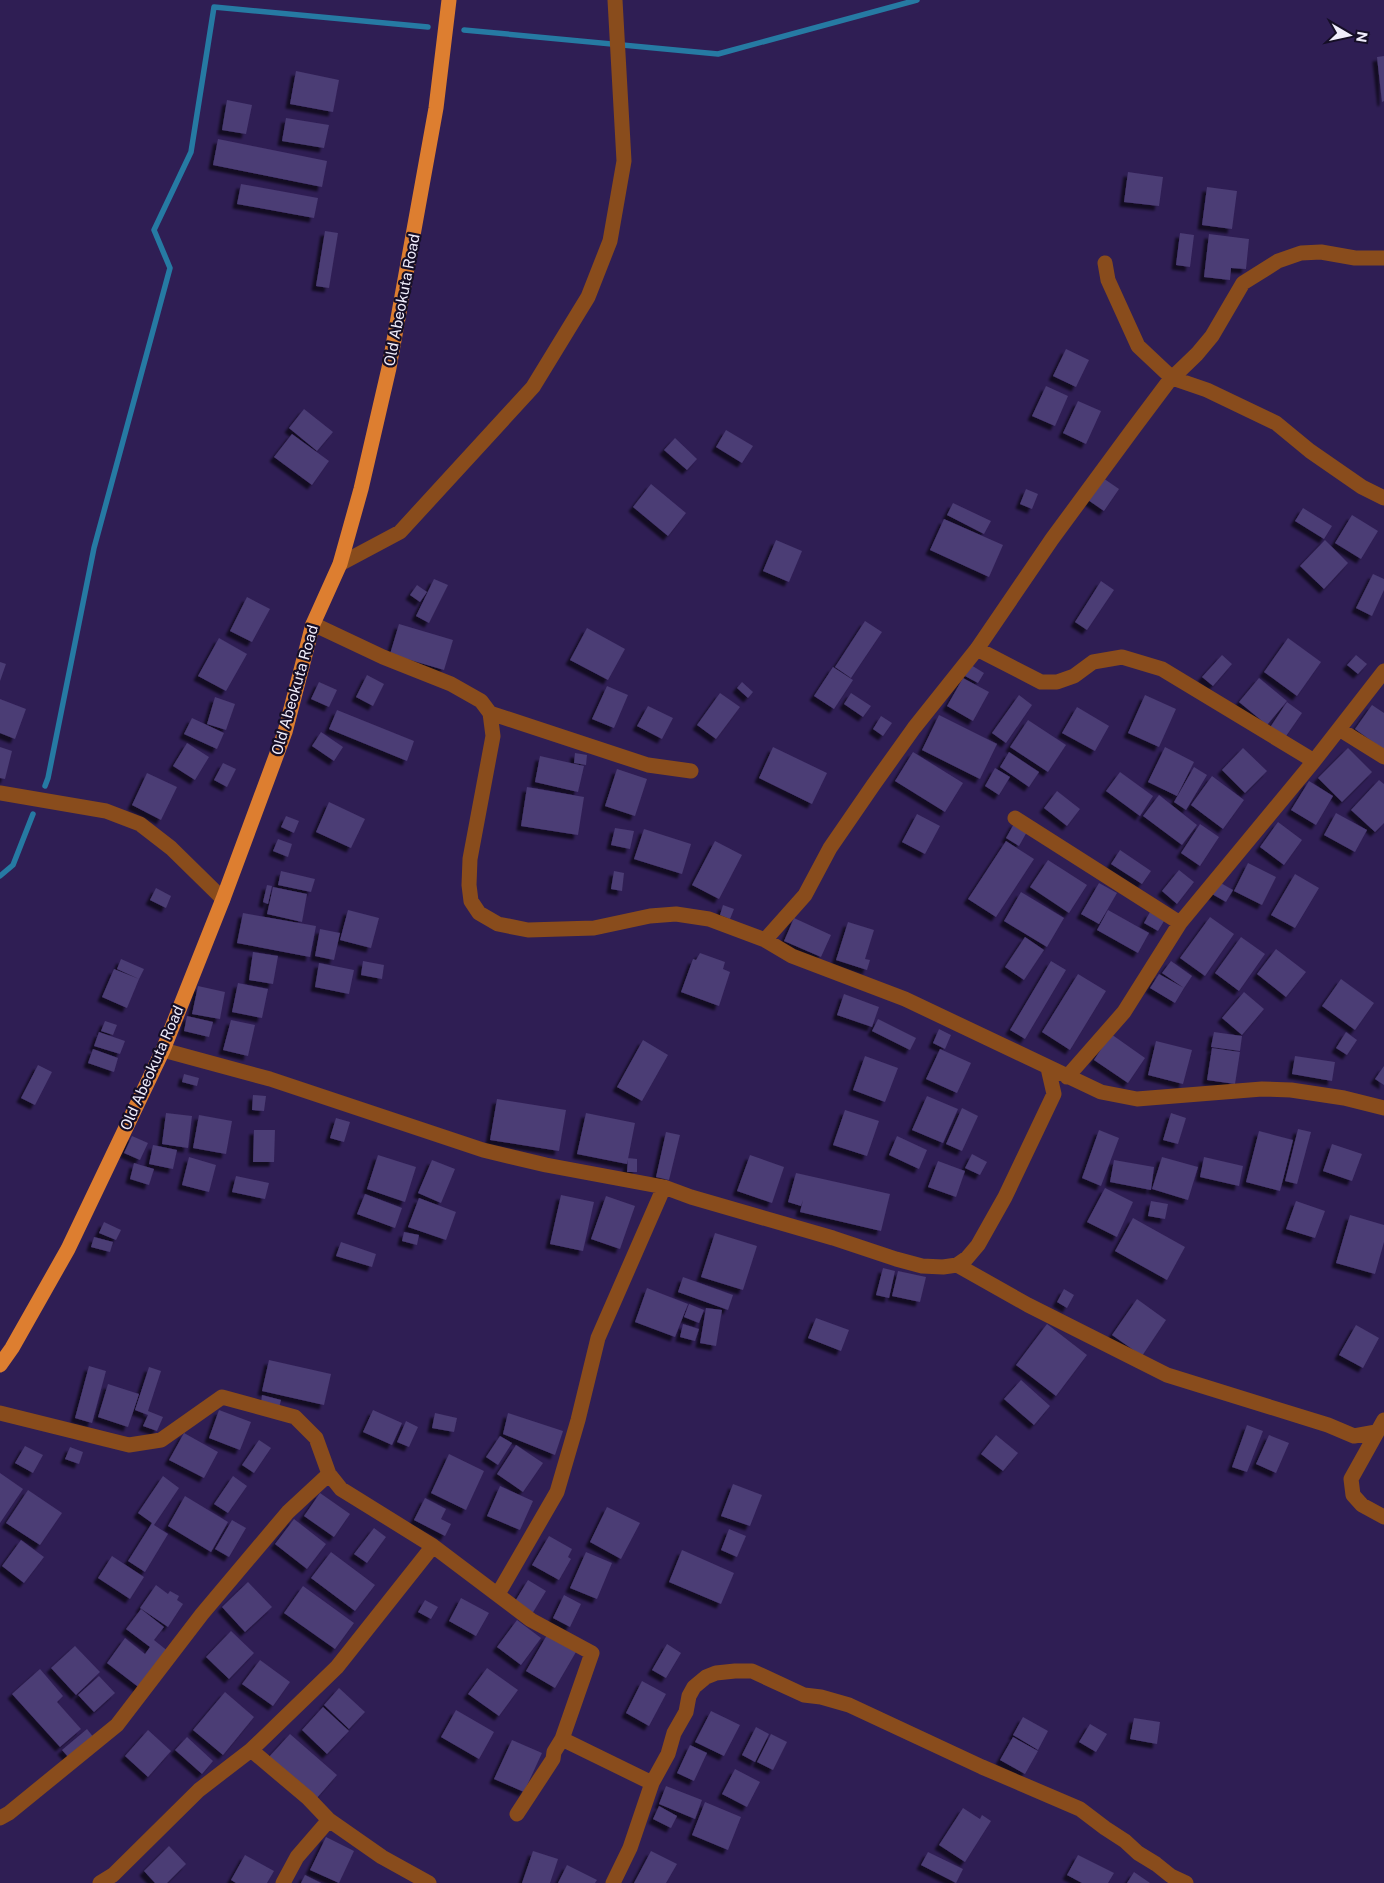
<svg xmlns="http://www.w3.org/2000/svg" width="1384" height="1883" font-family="'Public Sans',sans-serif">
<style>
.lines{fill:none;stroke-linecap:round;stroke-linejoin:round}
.stream{stroke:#267aa3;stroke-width:5.5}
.building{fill:#4b3c74;filter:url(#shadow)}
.minor{stroke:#894c1c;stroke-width:15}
.trunk{stroke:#dd7e30;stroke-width:15}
.labels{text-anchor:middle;stroke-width:4.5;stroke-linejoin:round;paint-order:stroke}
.street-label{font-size:15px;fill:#f0edfb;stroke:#150e26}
</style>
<defs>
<filter id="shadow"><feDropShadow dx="-4.5" dy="4.5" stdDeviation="1" flood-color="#0009"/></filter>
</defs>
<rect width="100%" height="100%" fill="#2f1e54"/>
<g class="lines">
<path class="stream" d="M464,30L718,54L917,0
M45,786L48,778L94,548L170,268L154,230L191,152L214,7L428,27
M0,876L13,865L33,814"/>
</g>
<path class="building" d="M1384,56V101L1382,102L1377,57Z
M296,71L339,80L333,112L290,104Z
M227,100L252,105L246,134L222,130Z
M286,118L329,125L324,148L282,141Z
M218,139L327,161L322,187L213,165Z
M1128,172L1163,177L1159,206L1124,202Z
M241,184L318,198L314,218L237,204Z
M1207,187L1237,191L1232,229L1202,225Z
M325,231L338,233L329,288L316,286Z
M1180,233L1194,235L1190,267L1176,265Z
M1209,234L1249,239L1246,269L1231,268L1230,280L1204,277Z
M1066,349L1089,360L1076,387L1053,376Z
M1046,386L1068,396L1055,426L1032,416Z
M1078,401L1101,411L1086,444L1063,433Z
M304,409L333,432L317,451L289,428Z
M726,430L753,446L742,463L716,447Z
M292,434L329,461L312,485L274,457Z
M675,438L697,459L687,470L664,450Z
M1103,478L1119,489L1104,511L1088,500Z
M651,484L686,513L668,536L633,507Z
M1026,489L1038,494L1032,509L1020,504Z
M953,503L991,521L984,534L947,515Z
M1303,508L1332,526L1324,539L1295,521Z
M1352,515L1378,531L1361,559L1335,543Z
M944,519L1003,545L989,577L930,550Z
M776,540L802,551L789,582L763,571Z
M1325,540L1348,563L1324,589L1300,566Z
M1373,574L1384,579V590L1372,616L1356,608Z
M434,579L448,585L429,623L416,616Z
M1101,581L1114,590L1087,630L1075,622Z
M417,585L427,592L420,602L410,595Z
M247,597L270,609L252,642L230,631Z
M865,621L882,632L851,678L835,667Z
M399,624L453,640L444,670L390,654Z
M587,628L625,649L608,680L570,660Z
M219,638L247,654L226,691L198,676Z
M1288,638L1321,662L1297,696L1264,672Z
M1222,655L1232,664L1213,686L1202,677Z
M1356,655L1367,664L1358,674L1347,665Z
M0,662L6,664L0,681Z
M971,665L984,673L978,683L965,676Z
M833,667L853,680L834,709L814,696Z
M367,675L384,684L373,706L356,697Z
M963,678L989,692L973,721L947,706Z
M1259,678L1287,701L1267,725L1239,702Z
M319,682L337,690L329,707L311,699Z
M742,682L753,692L748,698L737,688Z
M607,686L628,695L614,728L592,719Z
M720,693L740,707L716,739L697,725Z
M851,693L871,706L863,717L844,704Z
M1019,695L1032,705L1006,743L992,733Z
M1145,695L1176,709L1159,747L1128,733Z
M215,697L235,704L226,730L207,724Z
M0,699L26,709L15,739L0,733Z
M1287,702L1302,713L1284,739L1269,729Z
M1372,705L1384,713V750L1355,729Z
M648,706L673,718L662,739L637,726Z
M1077,707L1109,726L1095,751L1062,733Z
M337,710L414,741L407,761L329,729Z
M939,715L997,744L980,779L922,750Z
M881,716L892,723L883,736L873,729Z
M192,718L224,733L217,749L184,734Z
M1028,720L1066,745L1048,772L1010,747Z
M321,732L343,747L334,761L312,746Z
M187,743L209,757L195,780L173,766Z
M0,747L12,751L5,779L0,778Z
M773,747L827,773L812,804L759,778Z
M1165,747L1194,762L1177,796L1148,782Z
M1243,748L1267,771L1245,793L1222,770Z
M1348,748L1372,772L1342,802L1318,778Z
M913,752L963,783L945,812L895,781Z
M1009,752L1039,772L1029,787L1000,767Z
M575,753L587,755L586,765L574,763Z
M540,756L584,766L578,792L535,782Z
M223,763L236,769L227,787L214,780Z
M1194,767L1207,775L1186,810L1174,802Z
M995,768L1010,777L999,795L985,786Z
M617,769L647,779L635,816L605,806Z
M1120,772L1153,796L1140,816L1106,791Z
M147,773L177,787L161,820L132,805Z
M1212,776L1244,800L1223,829L1191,805Z
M1379,780L1384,784V823L1375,832L1351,810Z
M1309,781L1333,796L1316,825L1291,810Z
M527,787L584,797L578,835L521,826Z
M1057,791L1080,809L1067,826L1044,808Z
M1159,795L1197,825L1182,845L1143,816Z
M329,802L365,819L351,848L316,832Z
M1336,813L1367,830L1355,852L1324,835Z
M917,814L940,826L925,854L902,842Z
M286,816L299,821L294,833L281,827Z
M1015,822L1028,830L1019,846L1006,838Z
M1278,822L1302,840L1284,865L1260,847Z
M1200,824L1219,837L1200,866L1181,853Z
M615,828L634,831L630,849L611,845Z
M644,829L691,844L682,874L634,859Z
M278,839L292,844L288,857L273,851Z
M715,841L742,855L719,899L692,885Z
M1006,841L1034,859L996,917L968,899Z
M1120,850L1151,871L1142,884L1111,864Z
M1048,860L1087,885L1069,913L1030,887Z
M1248,863L1276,877L1262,905L1234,891Z
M1179,870L1194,882L1177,904L1162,891Z
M281,871L315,879L311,892L278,885Z
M614,871L624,873L622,891L611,889Z
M1295,874L1319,888L1295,928L1271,915Z
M1219,882L1233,890L1226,902L1212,894Z
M1099,883L1117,893L1099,924L1081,914Z
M267,885L272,886L268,904L263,902Z
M273,887L307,894L302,922L267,914Z
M156,888L171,896L166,908L150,900Z
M1021,892L1064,918L1047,947L1004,921Z
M723,905L734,909L730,919L720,915Z
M348,910L379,918L371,948L340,940Z
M1108,910L1149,933L1138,953L1097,930Z
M1150,912L1164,921L1158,931L1144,923Z
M243,913L316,926L310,957L237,943Z
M1210,917L1234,934L1205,976L1180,958Z
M794,918L831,935L821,957L784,941Z
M848,922L874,930L865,959L870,960L867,970L836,960Z
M320,929L340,933L334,960L315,956Z
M1025,937L1044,950L1024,980L1005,967Z
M1241,937L1265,954L1239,991L1215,973Z
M1276,949L1306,972L1286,997L1257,974Z
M253,952L278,956L273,984L249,980Z
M700,953L725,962L723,969L730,972L719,1006L681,992L693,959L696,960Z
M121,959L144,969L139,979L117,969Z
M363,961L384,965L382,979L361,975Z
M1051,961L1066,970L1025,1039L1010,1030Z
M1171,961L1192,976L1184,988L1162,973Z
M319,963L354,970L349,994L315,987Z
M114,969L139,979L127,1008L102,997Z
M1078,974L1106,991L1070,1050L1042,1032Z
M1159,974L1184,988L1175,1003L1150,988Z
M1341,979L1374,1003L1355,1030L1322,1006Z
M238,983L268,989L262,1018L232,1012Z
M198,986L225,992L220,1019L192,1014Z
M1244,992L1264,1009L1242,1035L1222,1018Z
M844,994L879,1007L872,1027L837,1015Z
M187,1016L213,1022L209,1037L184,1031Z
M878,1019L916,1038L910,1050L872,1031Z
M231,1020L255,1025L248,1056L223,1050Z
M105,1021L117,1025L113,1035L101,1031Z
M939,1029L951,1035L945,1049L933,1043Z
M99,1032L125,1041L120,1054L94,1046Z
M1214,1032L1242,1036L1240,1051L1211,1047Z
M1346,1032L1357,1040L1347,1055L1336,1048Z
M1111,1034L1145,1058L1128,1083L1094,1060Z
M643,1040L668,1055L642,1101L617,1087Z
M1156,1041L1192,1050L1183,1084L1148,1075Z
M1212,1048L1240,1052L1235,1084L1207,1080Z
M93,1049L118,1058L114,1072L88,1063Z
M940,1049L971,1063L957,1093L926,1079Z
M865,1056L898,1068L885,1102L853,1090Z
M1295,1056L1335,1062L1332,1081L1292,1074Z
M38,1065L52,1072L35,1105L21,1098Z
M1384,1066V1085L1375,1079Z
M184,1074L199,1078L197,1086L182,1082Z
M253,1095L266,1096L264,1111L252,1110Z
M927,1096L958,1109L943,1143L912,1130Z
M497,1099L566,1110L559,1151L490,1140Z
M962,1108L978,1116L962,1151L946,1144Z
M845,1110L879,1121L867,1156L833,1145Z
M166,1113L192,1116L188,1148L162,1144Z
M586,1113L635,1123L627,1164L577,1154Z
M1171,1113L1186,1118L1178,1144L1163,1140Z
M199,1115L232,1121L226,1154L193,1148Z
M336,1118L350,1122L344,1142L330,1138Z
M1298,1129L1311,1132L1297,1184L1285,1181Z
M254,1130H275L274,1162H253Z
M1099,1130L1119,1138L1101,1186L1082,1178Z
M1259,1131L1293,1140L1280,1191L1246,1182Z
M666,1132L680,1135L669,1180L656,1177Z
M132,1136L148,1143L140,1160L124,1153Z
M897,1136L927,1150L919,1169L889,1155Z
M1332,1144L1362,1154L1352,1181L1323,1171Z
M153,1145L177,1150L173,1169L149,1164Z
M972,1154L987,1162L980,1175L965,1168Z
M378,1155L416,1167L405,1202L367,1189Z
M750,1155L784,1167L772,1203L737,1191Z
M189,1157L216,1165L209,1192L182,1185Z
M1162,1157L1198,1167L1188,1200L1152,1189Z
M1204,1157L1243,1166L1239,1186L1200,1177Z
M628,1158L637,1159V1172H627Z
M432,1160L455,1169L441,1203L418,1193Z
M1114,1160L1154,1167L1151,1190L1110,1182Z
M938,1161L965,1171L956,1197L928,1187Z
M134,1163L154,1169L149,1185L130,1179Z
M796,1173L890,1194L881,1231L800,1212L803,1200L801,1206L788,1202Z
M236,1176L269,1183L265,1199L232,1192Z
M1105,1188L1133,1202L1117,1237L1087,1222Z
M365,1194L402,1208L395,1228L357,1214Z
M561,1195L594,1202L583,1251L550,1244Z
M606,1196L635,1206L620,1249L591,1239Z
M419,1198L456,1212L446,1240L408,1227Z
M1151,1201L1168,1204L1165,1219L1148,1216Z
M1296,1201L1325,1211L1315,1238L1286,1229Z
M1350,1215L1384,1225V1242L1375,1274L1336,1263Z
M1133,1218L1185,1247L1167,1280L1115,1251Z
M104,1222L121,1230L116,1240L99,1233Z
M404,1232L419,1235L417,1245L402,1241Z
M715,1233L757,1246L743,1290L701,1277Z
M94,1237L113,1242L110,1252L91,1247Z
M341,1242L376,1254L372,1267L336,1256Z
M883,1268L895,1271L889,1298L876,1295Z
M898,1271L926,1277L920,1302L892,1296Z
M683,1277L733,1295L728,1310L678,1292Z
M647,1288L688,1304L675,1337L635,1322Z
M1064,1289L1074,1295L1067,1308L1057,1302Z
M1137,1299L1166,1320L1142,1356L1112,1335Z
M689,1304L704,1310L699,1323L684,1317Z
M706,1308L722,1310L716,1346L700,1343Z
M816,1318L849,1330L841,1351L808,1338Z
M683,1324L699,1329L695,1341L680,1337Z
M1047,1324L1087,1355L1056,1396L1016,1365Z
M1356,1325L1379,1338L1363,1368L1339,1355Z
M269,1360L331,1374L324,1405L262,1391Z
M89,1366L106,1371L92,1423L75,1418Z
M149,1367L161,1371L148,1411L163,1417L157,1431L143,1426L148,1415L135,1410Z
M1021,1380L1050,1406L1034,1425L1004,1399Z
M108,1384L139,1394L128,1427L98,1417Z
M262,1395L281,1400L279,1408L261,1404Z
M219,1410L251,1422L240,1450L209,1438Z
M373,1410L402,1423L392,1445L363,1432Z
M435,1413L457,1418L454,1432L432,1428Z
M508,1413L563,1431L555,1455L503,1434Z
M406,1421L418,1427L409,1447L397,1442Z
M1247,1425L1263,1431L1247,1472L1232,1467Z
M184,1433L218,1452L204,1478L169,1460Z
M996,1435L1018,1453L1003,1471L981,1454Z
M1269,1435L1289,1443L1276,1473L1256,1464Z
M500,1436L512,1443L498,1465L486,1457Z
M259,1440L271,1448L254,1473L242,1465Z
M516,1445L543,1463L523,1492L497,1474Z
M25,1446L43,1455L33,1473L15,1463Z
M70,1447L83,1452L79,1464L65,1459Z
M449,1454L484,1471L466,1510L431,1493Z
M0,1473L23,1489L0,1523Z
M163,1476L179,1488L154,1525L168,1534L145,1572L128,1561L152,1523L138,1513Z
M233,1476L247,1486L228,1513L214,1504Z
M733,1484L762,1495L750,1526L721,1516Z
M500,1486L533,1501L520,1530L487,1516Z
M28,1490L62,1513L40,1545L6,1523Z
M320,1493L350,1514L334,1537L304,1516Z
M185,1496L228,1522L211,1552L168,1526Z
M425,1498L446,1509L441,1519L451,1524L445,1536L414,1520Z
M607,1507L640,1523L621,1559L590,1542Z
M294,1519L326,1544L307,1569L275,1544Z
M232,1520L246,1528L229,1557L215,1549Z
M374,1528L386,1537L367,1563L354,1554Z
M729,1529L746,1536L737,1557L721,1550Z
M549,1536L572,1549L568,1557L571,1559L559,1580L532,1565Z
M21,1540L44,1557L24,1583L2,1566Z
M682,1550L734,1573L721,1604L669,1582Z
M331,1552L375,1585L355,1611L311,1578Z
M586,1552L612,1563L597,1599L570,1588Z
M112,1556L144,1577L130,1599L98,1578Z
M528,1580L546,1591L532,1614L514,1603Z
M248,1582L272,1607L245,1632L222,1607Z
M156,1585L168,1594L170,1591L179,1596L177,1600L183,1604L168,1627L140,1608Z
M303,1586L354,1623L335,1649L284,1613Z
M564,1595L581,1604L570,1627L553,1618Z
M461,1598L489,1613L476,1636L449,1621Z
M425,1600L438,1607L431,1619L418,1612Z
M141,1609L164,1627L154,1640L169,1652L141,1689L107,1663L125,1638L145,1654L150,1647L126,1629Z
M517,1620L541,1638L521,1665L497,1647Z
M231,1631L254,1653L229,1679L206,1657Z
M547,1635L576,1652L555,1688L526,1671Z
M667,1644L681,1653L666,1678L652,1670Z
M75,1646L100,1672L76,1695L51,1668Z
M260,1660L290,1682L273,1706L242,1684Z
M487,1668L518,1690L499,1716L468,1694Z
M40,1669L63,1696L57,1702L81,1729L60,1747L12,1694Z
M99,1676L115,1693L94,1712L78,1695Z
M642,1681L666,1694L649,1726L626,1713Z
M339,1688L365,1712L349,1729L324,1705Z
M225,1692L254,1717L223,1755L193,1730Z
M323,1707L349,1731L327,1754L302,1730Z
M456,1710L494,1732L479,1759L441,1737Z
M711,1711L740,1725L724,1756L695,1742Z
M1023,1717L1048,1731L1038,1750L1013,1735Z
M1134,1718L1160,1722L1157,1744L1130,1739Z
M1090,1724L1107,1734L1096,1752L1079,1742Z
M756,1727L769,1734L755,1762L742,1755Z
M87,1729L94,1738L70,1759L62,1750Z
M148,1730L171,1751L148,1777L125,1756Z
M290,1734L337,1775L316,1799L268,1758Z
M771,1734L787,1742L773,1770L757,1762Z
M187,1737L213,1761L202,1774L175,1750Z
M1013,1737L1038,1751L1025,1774L1000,1760Z
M512,1740L542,1753L524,1792L494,1779Z
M690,1745L707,1753L694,1781L677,1773Z
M735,1769L760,1782L747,1807L722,1794Z
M666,1786L702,1800L695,1819L659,1804Z
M705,1802L741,1817L728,1850L692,1835Z
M659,1806L677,1816L671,1828L653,1819Z
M963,1808L980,1819L982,1815L991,1821L965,1862L939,1845Z
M326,1837L354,1851L339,1883L310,1870Z
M169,1846L186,1864L167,1883H155L144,1871Z
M533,1851L558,1859L550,1883H522Z
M651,1851L677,1864L666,1883H634Z
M928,1852L963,1869L956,1883L921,1865Z
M245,1855L274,1871L267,1883H236L231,1880Z
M1078,1855L1114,1873L1108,1883H1082L1067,1875Z
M567,1865L597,1880L595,1883H558Z
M1134,1872L1150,1883H1127Z
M305,1875L321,1883H301Z"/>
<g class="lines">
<path class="minor" d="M1105,263L1108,280L1138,346L1172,378L1207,390L1276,423L1310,451L1362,487L1384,498
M340,564L400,532L533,387L588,297L610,241L624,161L615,0
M313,624L383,657L451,684L481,701L490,713L493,736L470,859L469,885L471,901L479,913L498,924L528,930L594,928L650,916L676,914L709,919L765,940L792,956L905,999L1101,1092L1137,1099L1262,1089L1291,1090L1344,1098L1384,1108
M977,649L1041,682H1057L1074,676L1093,662L1122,657L1162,669L1314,761
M490,713L648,765L691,771
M1339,729L1384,757
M0,793L106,811L140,824L171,848L223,899
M1015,818L1180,923
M765,940L805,895L830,848L874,784L914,728L977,649L1052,539L1133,429L1169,381L1197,354L1212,336L1243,283L1278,261L1301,253L1321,252L1355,258H1384
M163,1050L270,1079L483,1150L546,1165L664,1187L691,1197L833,1238L896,1259L922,1266L943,1267L957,1265L967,1258L978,1245L1005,1197L1054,1094L1048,1068
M1067,1077L1124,1012L1180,923L1314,761L1384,671
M957,1265L1028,1305L1167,1375L1328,1425L1354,1436L1376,1432
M0,1413L129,1445L161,1440L222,1397L295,1417L316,1438L329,1474
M1384,1420L1351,1479L1353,1495L1362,1505L1384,1517
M498,1594L557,1492L578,1420L598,1338L664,1187
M251,1750L308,1798L329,1820L382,1857L429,1883
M652,1783L668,1754L674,1733L686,1712L689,1696L694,1687L706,1677L716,1673L735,1671H752L804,1695L821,1697L849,1705L982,1767L1080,1809L1105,1828L1125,1841L1138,1853L1156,1864L1171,1876L1186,1883
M517,1814L553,1759L554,1752L562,1739
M0,1818L9,1813L117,1725L202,1614L288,1512L329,1474L341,1489L433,1546L531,1620L592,1653L562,1739L652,1783L630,1848L613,1883
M100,1883L113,1875L199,1790L251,1750L337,1667L433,1546
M283,1883L297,1857L329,1820"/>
<path class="trunk" d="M0,1365L12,1348L68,1249L163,1050L223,899L285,732L313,624L340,564L361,489L389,368L436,108L449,0"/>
</g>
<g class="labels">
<g class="street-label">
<text transform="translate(402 300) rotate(-79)" y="5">Old Abeokuta Road</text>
<text transform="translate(295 690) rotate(-74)" y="5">Old Abeokuta Road</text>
<text transform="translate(152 1068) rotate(-66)" y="5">Old Abeokuta Road</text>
</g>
</g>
<g transform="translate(1349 35) rotate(99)" stroke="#150e26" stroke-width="4" paint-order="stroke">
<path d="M0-4L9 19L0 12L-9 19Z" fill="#f0edfb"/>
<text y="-8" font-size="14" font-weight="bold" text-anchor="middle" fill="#f0edfb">N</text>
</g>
</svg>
